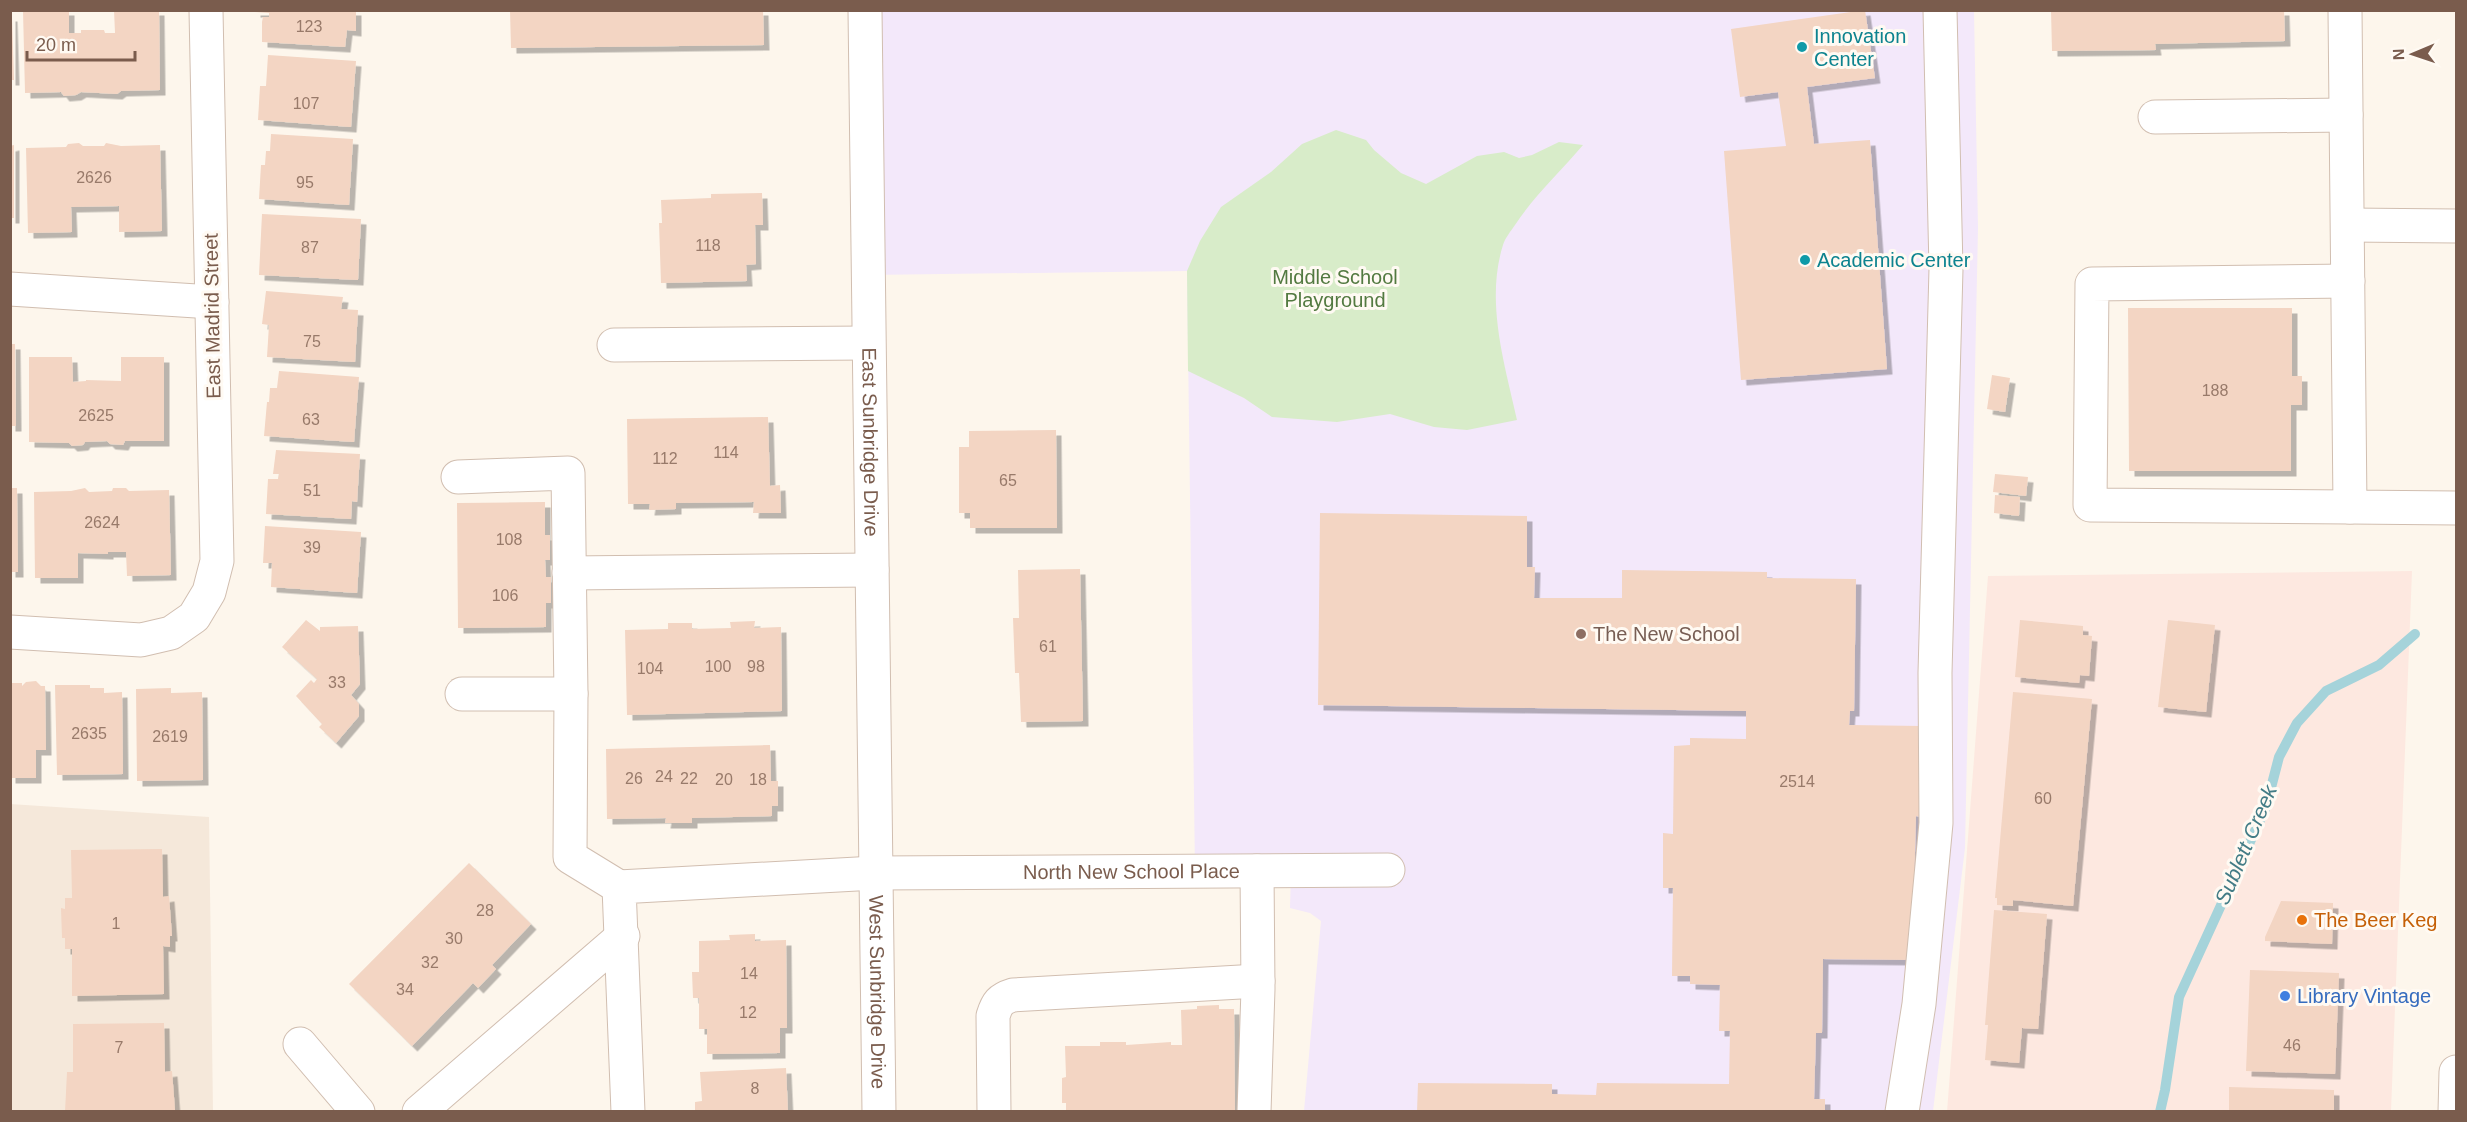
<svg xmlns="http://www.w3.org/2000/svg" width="2467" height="1122" font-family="Helvetica,sans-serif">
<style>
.residential{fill:#f5e8da}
.commercial{fill:#fde8e0}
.education{fill:#f3e8fa}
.green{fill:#d8ecc9}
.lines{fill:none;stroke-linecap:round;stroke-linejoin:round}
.stream{stroke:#a5d3da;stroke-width:10}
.building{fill:#f3d5c3;filter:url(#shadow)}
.minor-casing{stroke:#d1beb0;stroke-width:35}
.minor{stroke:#fff;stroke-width:33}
.culture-dot{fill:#0f9aa8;stroke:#fffaf3;stroke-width:2}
.education-dot{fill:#8d6e63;stroke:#fffaf3;stroke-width:2}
.food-dot{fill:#e8710a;stroke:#fffaf3;stroke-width:2}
.shop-dot{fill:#3f7fe0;stroke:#fffaf3;stroke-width:2}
.labels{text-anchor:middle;stroke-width:6;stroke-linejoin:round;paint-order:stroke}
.number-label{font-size:16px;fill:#987a6a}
.culture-label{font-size:20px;fill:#0d838f;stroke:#fffaf3;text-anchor:start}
.park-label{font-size:20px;fill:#537a41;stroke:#fffaf3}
.street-label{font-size:20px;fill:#7a5c4d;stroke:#fffaf3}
.education-label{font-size:20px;fill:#785e54;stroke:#fffaf3;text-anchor:start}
.food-label{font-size:20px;fill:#c56008;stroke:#fffaf3;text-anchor:start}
.shop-label{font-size:20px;fill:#366cbe;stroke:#fffaf3;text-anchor:start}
.water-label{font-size:21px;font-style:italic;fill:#437c86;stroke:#fffaf3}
</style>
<defs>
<filter id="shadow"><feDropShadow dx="5.5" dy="5.5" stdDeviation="0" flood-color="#0004"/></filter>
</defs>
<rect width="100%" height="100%" fill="#fdf6ec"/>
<path class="residential" d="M10,804L209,817L213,1111H11Z"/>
<path class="commercial" d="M2412,571L2391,1111L1947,1112L1988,576Z"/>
<path class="education" d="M865,11H1974L1978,228L1965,848L1933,1111H1304L1321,921L1310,913L1290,908L1291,871H1195L1187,271L868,275Z"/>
<path class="green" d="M1336,130L1366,140L1374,150L1401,173L1426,184L1477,156L1504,152L1519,158L1532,155L1559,142L1583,145C1560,172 1534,196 1515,225C1511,231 1505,238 1503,245C1485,302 1505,365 1517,420L1467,430L1434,427L1390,414L1337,422L1272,417L1244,398L1188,371L1187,271L1200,241L1221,207L1271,172L1302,144Z"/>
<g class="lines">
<path class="stream" d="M2160,1112L2165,1090L2179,997L2266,807L2279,757L2297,723L2326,691L2379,665L2415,634"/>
</g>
<path class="building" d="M23,10H69V33H81V30H104L105,33H115L114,10H159L160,90L121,91L117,94L81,92L76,95L64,96L61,92L25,93Z
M255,10H356V31L347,30L345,47L262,42V22L263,17H269V13L255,12Z
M510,10H763L764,45L511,48Z
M1865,10L1875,78L1807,87L1814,144L1870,140L1887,369L1741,380L1724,151L1786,146L1778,92L1740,97L1731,29Z
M2051,10H2284L2285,41L2155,44L2156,50L2052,51Z
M10,16H12L14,80H10Z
M268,55L356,61L351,127L258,120L260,86H266Z
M271,134L353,139L349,205L259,199L261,165H265L266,151H270Z
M79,143L83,146H104L106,143L121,146L160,145L162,231L119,232V206L71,207L72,232L28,233L26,148L66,147L68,144Z
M14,145V218H10V146Z
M762,193L763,225H755L756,264L746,265L747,281L661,283L659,223H662L661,200L711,198V194Z
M262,214L361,219L358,280L259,275Z
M266,291L343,297L341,309L358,310L355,362L267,357L269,325L262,324Z
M2128,308H2292V376H2302V405H2291V471H2129Z
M10,344H15L16,426H10Z
M29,357H72L73,382L86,381V380L121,381V357H164V441H125L123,445L110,444L107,441L85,442L83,445L72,446L69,443L29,442Z
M279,371L359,377L354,442L264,436L267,402H269L270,388H277Z
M1992,375L2010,378L2005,412L1987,409Z
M768,417L770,486L780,485L781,513H753L754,502L676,503V509L649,510L650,504H628L627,419Z
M1056,430L1057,528H970V513H959V447H969V431Z
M276,450L360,454L357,502L352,501L351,519L266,514L268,479H278L279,474H273Z
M1995,474L2028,477L2026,496L1993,492Z
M10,488H17L18,572H10Z
M85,488L89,492L112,491L113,488H126L129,491L169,490L171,575L127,576L126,552H108V554L78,553V578H35L34,492L71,491Z
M1995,495L2020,497L2019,516L1994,513Z
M545,502V535H550V560H545L546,577H551V603H546V627L458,628L457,503Z
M1320,513L1527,516V567H1535L1534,598H1622V570L1767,572V578L1856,579L1854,711H1850L1849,725L1922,726L1921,817L1916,816L1912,960L1823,959L1822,1033H1816L1814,1099H1825V1112H1417L1418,1083L1552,1084V1094L1596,1095L1597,1083L1729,1084L1730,1031H1719L1720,985L1690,984V976H1672L1673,888H1663V833L1673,834L1674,746L1690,745V738L1746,739V711L1318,705Z
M265,526L361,532L357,593L271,587L272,563H263Z
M1080,569L1083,721L1021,722L1019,673H1015L1013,618H1019L1018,570Z
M306,620L320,631V627L358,626L360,684L351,695L359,704V716L336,743L319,727L322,724L296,696L311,680L314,683L317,679L282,647Z
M2020,620L2083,626V635L2092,636L2089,676L2080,675L2079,683L2015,677Z
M2168,620L2215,625L2206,712L2158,707Z
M755,621L754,628L781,627L782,711L627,715L625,630L668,629V623H692V629L731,628L730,622Z
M36,681L41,686H45L46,750H36V778H10V683H22V686L26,682Z
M55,685H90V688H104V693L122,692L123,774L57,775Z
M171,688V693L202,692L203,780L137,781L136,689Z
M2013,692L2092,699L2073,906L2013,900V906L1997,905V898H1995Z
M770,745L771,781H778V806H772V816L692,818V823H665L666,818L607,819L606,749Z
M162,849L163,897L169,896L172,936H170V947L163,946L164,994L72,996V949H65V938H62L61,908L65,909V898H72L71,850Z
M469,863L531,924L492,965L496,969L478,988L473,983L412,1046L349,984Z
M2281,901L2333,903L2332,944L2265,941V937Z
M1994,910L2047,914L2038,1029L2022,1028L2019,1063L1985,1060L1988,1025H1985Z
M755,934V941L786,940L787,1028H780V1053L707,1054V1029H699V998H693L692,972H699V941L730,940L729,935Z
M2250,970L2339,973L2335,1074L2246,1071Z
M1219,1005V1009H1234L1235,1112H1066V1103H1062V1078L1066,1077L1065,1046H1100V1042H1126V1045L1171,1042V1045H1182L1181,1010L1197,1009V1006Z
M164,1023L165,1072L172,1071L175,1110L65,1112L67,1072H73V1024Z
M786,1068L788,1112H695V1102L702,1101L700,1072Z
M2229,1087L2334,1090V1112H2229Z"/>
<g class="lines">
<g class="minor-casing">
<g id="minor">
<path id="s1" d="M865,10L879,1112"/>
<path d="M2345,10L2350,507L2456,508"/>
<path d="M2155,117L2346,115"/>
<path d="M2348,225L2456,226"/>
<path d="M2348,281L2092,284L2090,505L2350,507"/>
<path d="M10,289L212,302"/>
<path d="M614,345L868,343"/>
<path d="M458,477L568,473L571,694L570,857L619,887"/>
<path d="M569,573L872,570"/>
<path d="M10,632L141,640L171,633L194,617L209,592L217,561L206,10"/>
<path d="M462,694H571"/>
<path d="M300,1044L358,1112"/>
<path d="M419,1112L623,936"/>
<path id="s2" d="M628,1112L619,887L875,873L1388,870"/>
<path d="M994,1112L993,1016C997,1003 1000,999 1013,995L1258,981"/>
<path d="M1254,1112L1258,989L1257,871"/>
<path d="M1902,1112L1919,1004L1936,823L1935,673L1946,269L1940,10"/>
<path d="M2455,1112L2456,1072"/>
</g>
</g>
<use href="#minor" class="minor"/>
</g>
<g class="culture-dot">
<circle cx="1802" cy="47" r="6"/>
<circle cx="1805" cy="260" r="6"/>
</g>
<circle class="education-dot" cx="1581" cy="634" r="6"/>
<circle class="food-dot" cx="2302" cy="920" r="6"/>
<circle class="shop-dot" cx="2285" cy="996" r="6"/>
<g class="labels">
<g class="number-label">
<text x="309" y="32">123</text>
<text x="306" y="109">107</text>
<text x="94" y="183">2626</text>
<text x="305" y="188">95</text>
<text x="708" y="251">118</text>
<text x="310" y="253">87</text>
<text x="312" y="347">75</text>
<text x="2215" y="396">188</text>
<text x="96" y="421">2625</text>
<text x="311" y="425">63</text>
<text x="726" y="458">114</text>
<text x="665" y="464">112</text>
<text x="1008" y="486">65</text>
<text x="312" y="496">51</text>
<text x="102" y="528">2624</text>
<text x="509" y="545">108</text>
<text x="312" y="553">39</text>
<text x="505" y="601">106</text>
<text x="1048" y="652">61</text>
<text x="718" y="672">100</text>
<text x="756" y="672">98</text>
<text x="650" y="674">104</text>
<text x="337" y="688">33</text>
<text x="89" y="739">2635</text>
<text x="170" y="742">2619</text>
<text x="664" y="782">24</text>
<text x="634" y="784">26</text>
<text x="689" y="784">22</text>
<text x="724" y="785">20</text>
<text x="758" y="785">18</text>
<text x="1797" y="787">2514</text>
<text x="2043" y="804">60</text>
<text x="485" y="916">28</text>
<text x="116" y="929">1</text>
<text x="454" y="944">30</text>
<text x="430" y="968">32</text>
<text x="749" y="979">14</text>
<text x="405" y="995">34</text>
<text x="748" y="1018">12</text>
<text x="2292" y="1051">46</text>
<text x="119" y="1053">7</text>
<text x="755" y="1094">8</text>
</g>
<g class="culture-label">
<text x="1814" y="43">Innovation<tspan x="1814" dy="23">Center</tspan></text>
<text x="1817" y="267">Academic Center</text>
</g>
<g class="park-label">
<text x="1335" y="284">Middle School<tspan x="1335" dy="23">Playground</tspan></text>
</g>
<g class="street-label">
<text transform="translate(212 316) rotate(-91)" y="7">East Madrid Street</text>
<text dy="7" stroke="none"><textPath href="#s1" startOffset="432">East Sunbridge Drive</textPath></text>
<text dy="7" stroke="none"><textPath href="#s2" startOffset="738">North New School Place</textPath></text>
<text dy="7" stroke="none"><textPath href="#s1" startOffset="982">West Sunbridge Drive</textPath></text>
</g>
<g class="education-label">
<text x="1593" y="641">The New School</text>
</g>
<g class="food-label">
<text x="2314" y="927">The Beer Keg</text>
</g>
<g class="shop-label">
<text x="2297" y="1003">Library Vintage</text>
</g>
<g class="water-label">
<text transform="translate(2246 845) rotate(-67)" y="7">Sublett Creek</text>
</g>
</g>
<rect width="2467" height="1122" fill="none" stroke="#7a5c4d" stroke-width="24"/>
<g transform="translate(2413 54) rotate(268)" stroke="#fffaf3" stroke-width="4.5" paint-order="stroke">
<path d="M0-4.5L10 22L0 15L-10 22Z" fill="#7a5c4d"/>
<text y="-9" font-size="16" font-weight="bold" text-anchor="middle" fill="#7a5c4d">N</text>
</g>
<path d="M27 51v9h108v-9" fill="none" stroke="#7a5c4d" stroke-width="3"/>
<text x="36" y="51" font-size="18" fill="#7a5c4d" stroke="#fffaf3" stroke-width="4.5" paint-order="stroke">20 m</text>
</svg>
